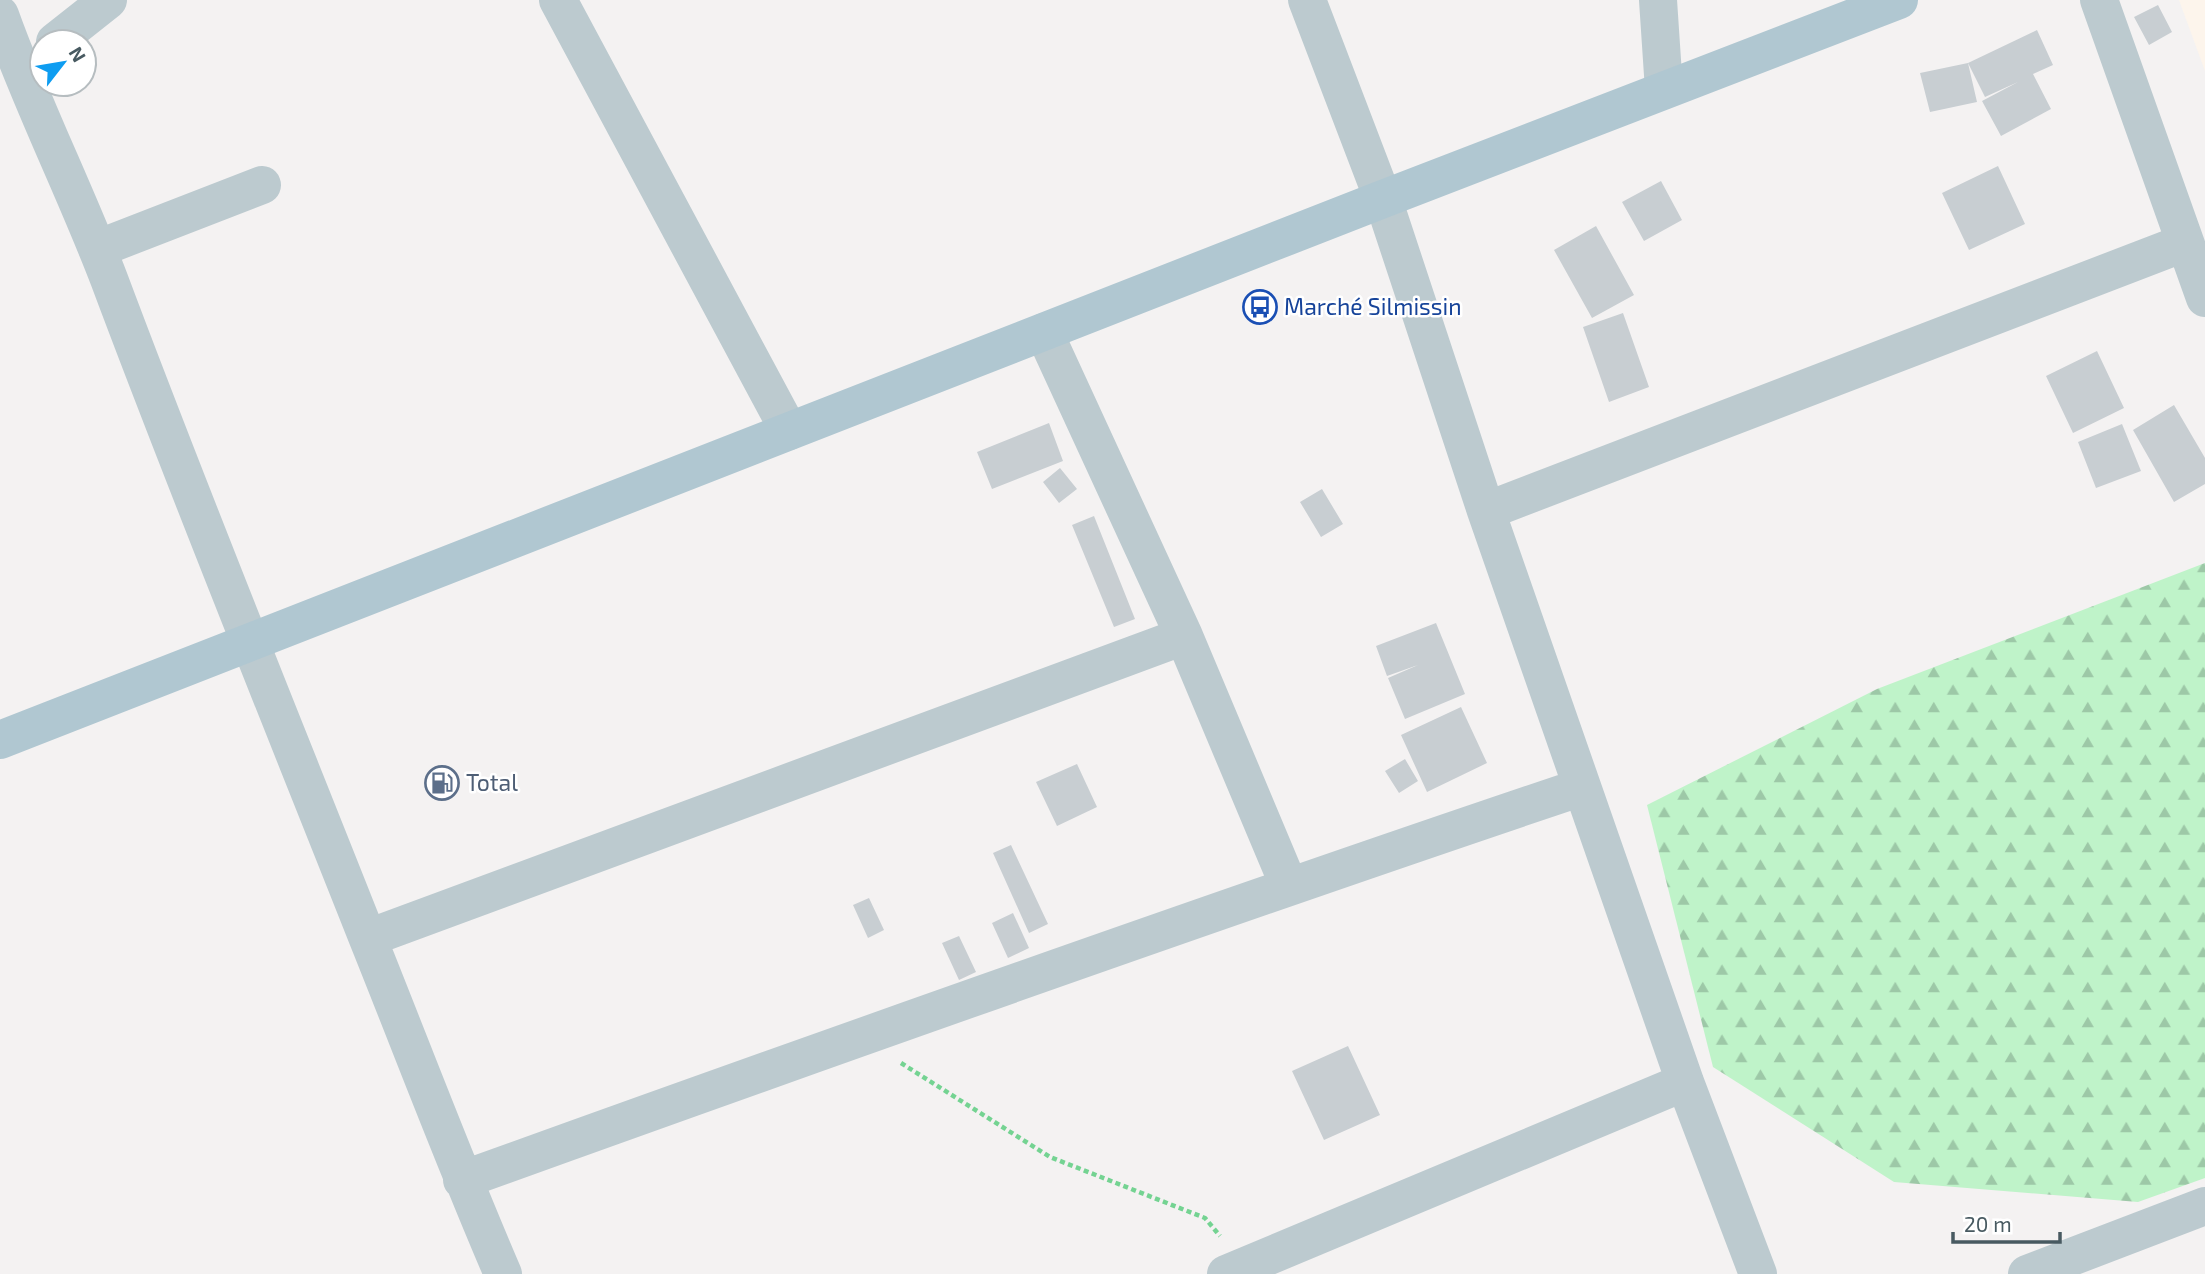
<svg xmlns="http://www.w3.org/2000/svg" width="2205" height="1274" font-family="'Exo 2',sans-serif">
<style>
.commercial{fill:#fdf5ec}
.forest{fill:url(#forest-firs)}
.building{fill:#c8ced2}
.lines{fill:none;stroke-linecap:round;stroke-linejoin:round}
.path{stroke:#74d392;stroke-width:4.5;stroke-dasharray:5 3.5;stroke-linecap:butt}
.minor{stroke:#bccacf;stroke-width:38}
.primary{stroke:#b0c7d1;stroke-width:38}
.labels{text-anchor:middle;stroke-width:5;stroke-linejoin:round;paint-order:stroke}
.transit-label{font-size:23px;fill:#164399;stroke:#fff;text-anchor:start}
.service-label{font-size:23px;fill:#4e5e75;stroke:#fff;text-anchor:start}
</style>
<defs>
<pattern id="forest-firs" width="22" height="20" patternUnits="userSpaceOnUse" patternTransform="scale(1.75)"><rect width="22" height="20" fill="#bff3c9"/><path d="M5 1l3.5 6h-7zM16 11l3.5 6h-7z" fill="#9dc8a7"/></pattern>
</defs>
<rect width="100%" height="100%" fill="#f4f2f2"/>
<path class="commercial" d="M2179,0H2205V71Z"/>
<path class="forest" d="M2205,563V1178L2138,1202L1894,1182L1713,1067L1647,805L1877,689Z"/>
<path class="building" d="M2158,5L2172,32L2149,45L2134,17Z
M2037,30L2053,65L2033,74L2051,109L2001,136L1982,101L2018,82L1985,97L1968,63Z
M1968,63L1977,102L1930,112L1920,73Z
M1998,166L2025,224L1969,250L1942,193Z
M1661,181L1682,220L1644,241L1622,202Z
M1596,226L1634,295L1592,318L1554,250Z
M1623,313L1649,387L1609,402L1583,327Z
M2097,351L2124,408L2073,433L2046,376Z
M2174,405L2205,458V484L2174,502L2133,430Z
M1049,423L1063,461L992,489L977,452Z
M2122,424L2141,471L2096,488L2078,442Z
M1060,468L1077,489L1059,503L1043,482Z
M1322,489L1343,524L1321,537L1300,502Z
M1094,516L1135,619L1114,627L1072,525Z
M1436,623L1465,694L1405,719L1388,678L1418,665L1387,676L1376,646Z
M1461,707L1487,763L1427,792L1401,735Z
M1405,759L1418,781L1399,793L1385,771Z
M1077,764L1097,807L1057,826L1036,782Z
M1011,845L1048,924L1029,933L993,853Z
M869,898L884,930L868,938L853,905Z
M1013,913L1029,948L1008,958L992,923Z
M959,936L976,972L959,980L942,943Z
M1348,1046L1380,1115L1324,1140L1292,1071Z"/>
<g class="lines">
<path class="path" d="M901,1063L1050,1157L1205,1218L1220,1236"/>
<path class="minor" d="M558,0L789,431
M1307,0L1383,199L1486,511L1685,1082L1758,1274
M1658,0L1664,90
M2099,0L2205,298
M0,15C32,105 75,190 109,279C192,501 281,719 368,939C413,1051 455,1163 503,1274
M55,42L108,0
M97,249L262,185
M1044,332L1184,636L1289,886
M1486,511L2184,243
M368,938L1184,636
M462,1180C834,1046 1207,913 1582,787
M1226,1274L1685,1082
M2027,1274L2205,1206"/>
<path class="primary" d="M0,740L1383,199L1899,0"/>
</g>
<defs>
<g id="bus-ring" transform="scale(1.75)"><circle r="9.5" fill="#fff" stroke="#1a4fb4" stroke-width="1.5"/><path d="M-5-6H5V4H4V6H2V4H-2V6H-4V4H-5ZM-3.5-4V0h7V-4ZM-3.5 1.2v1.5H-2V1.2ZM2 1.2v1.5H3.5V1.2Z" fill="#1a4fb4"/></g>
<g id="fuel-ring" transform="scale(1.75)"><circle r="9.5" fill="#fff" stroke="#5c6f8a" stroke-width="1.5"/><path d="M-5.5-6h7V0h2V4h1.3V-2.5L3-4.5l.8-.8L6-3V5H2.5V1h-1V6h-7ZM-4.2-4.7v3.2H.2V-4.7Z" fill="#5c6f8a"/></g>
</defs>
<g fill-rule="evenodd">
<use href="#bus-ring" x="1260" y="307"/>
<use href="#fuel-ring" x="442" y="783"/>
</g>
<g class="labels">
<g class="transit-label">
<text x="1284" y="315">Marché Silmissin</text>
</g>
<g class="service-label">
<text x="466" y="791">Total</text>
</g>
</g>
<g transform="translate(63 63) rotate(59)"><circle r="33" fill="#ffffff" stroke="#b6bdc0" stroke-width="2"/>
<path d="M0-5L12 26L0 18L-12 26Z" fill="#0e9df1"/>
<text y="-10" font-size="19" font-weight="bold" text-anchor="middle" fill="#485a61">N</text>
</g>
<path d="M1953 1232v10h107v-10" fill="none" stroke="#485a61" stroke-width="3.5"/>
<text x="1964" y="1232" font-size="21" fill="#485a61" stroke="#ffffff" stroke-width="5" paint-order="stroke">20 m</text>
</svg>
